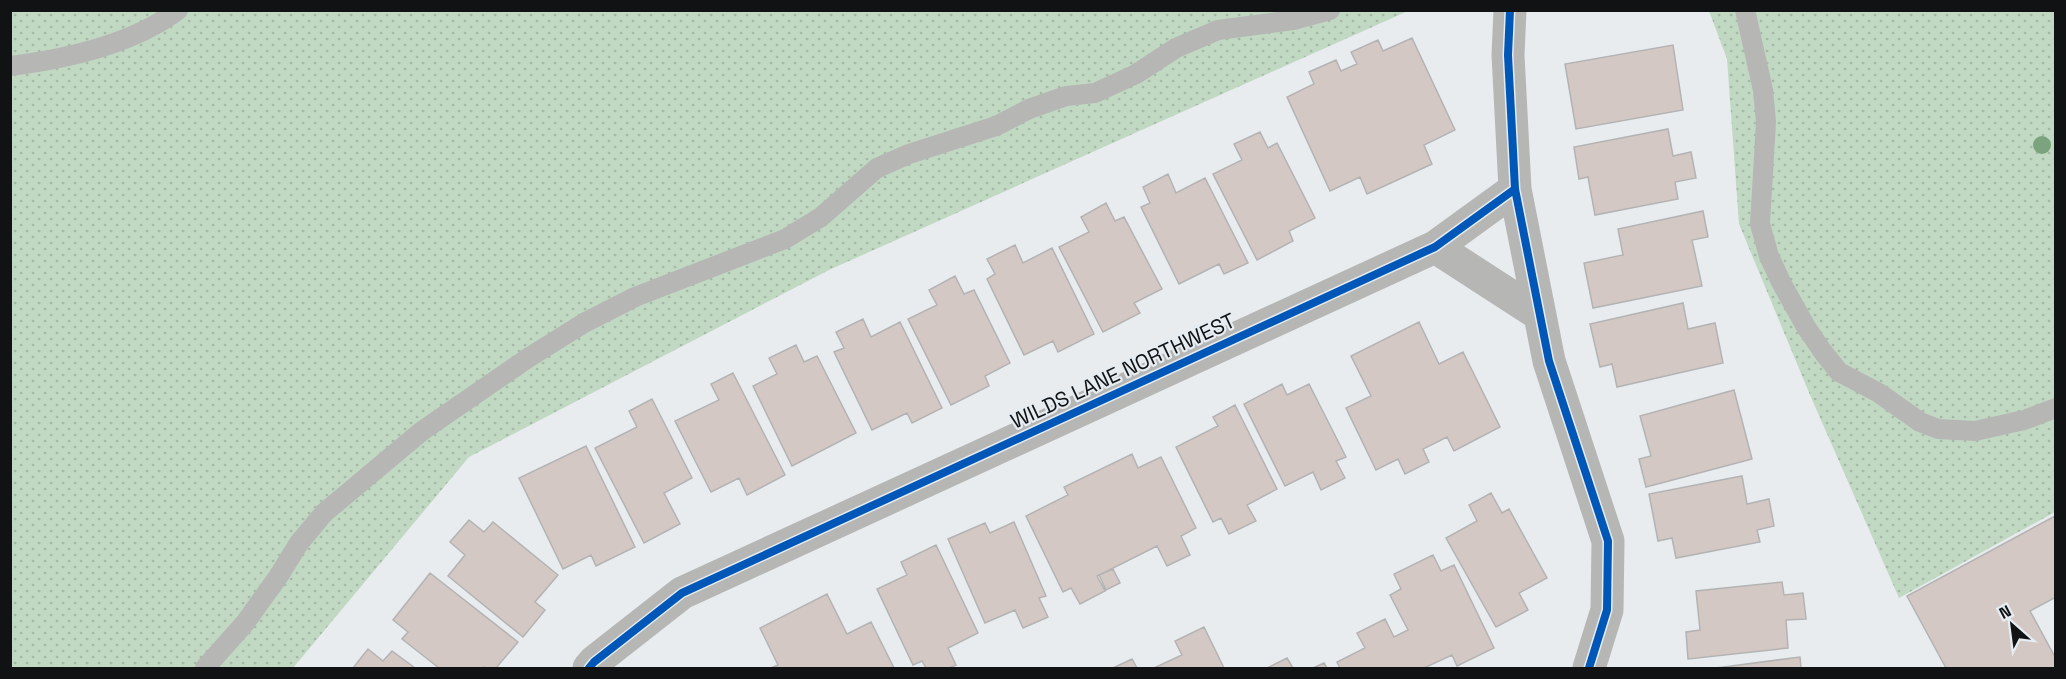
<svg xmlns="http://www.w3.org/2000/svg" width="2066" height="679" font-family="'Space Grotesk',sans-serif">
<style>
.grass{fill:url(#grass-dots)}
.building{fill:#d4c8c4;stroke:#b3b3b4;stroke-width:1.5}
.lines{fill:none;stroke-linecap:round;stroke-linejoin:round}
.service{stroke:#b6b6b5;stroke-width:20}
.minor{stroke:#b6b6b5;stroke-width:33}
.cycleway-casing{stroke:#e5ecf2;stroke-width:11}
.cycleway{stroke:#0057b8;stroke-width:8}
.tree{fill:#7ba47e}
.labels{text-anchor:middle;stroke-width:4.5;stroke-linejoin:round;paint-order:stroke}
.street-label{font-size:21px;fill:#101214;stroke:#e5ecf2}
</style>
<defs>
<pattern id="grass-dots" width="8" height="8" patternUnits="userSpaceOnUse" patternTransform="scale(1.5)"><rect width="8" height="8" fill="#c1d9c3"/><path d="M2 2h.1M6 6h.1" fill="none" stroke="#a5b9a7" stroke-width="1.8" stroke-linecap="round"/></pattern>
</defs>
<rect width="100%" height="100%" fill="#e8ecef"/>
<path class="grass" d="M10,11H1408L829,270L469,457L293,668H11Z
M1709,11H2055V512L1899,598L1810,395L1739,224L1727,59Z"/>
<path class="building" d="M1412,38L1455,130L1424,145L1432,164L1367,194L1360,177L1330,191L1287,97L1314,84L1309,72L1336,60L1341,71L1357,64L1351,52L1378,40L1383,51Z
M1673,45L1683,110L1576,129L1565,64Z
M1668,129L1673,156L1691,152L1696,178L1675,182L1678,199L1595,215L1588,177L1579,179L1574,147Z
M1260,132L1268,148L1277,143L1315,218L1289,231L1293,241L1257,260L1213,174L1242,160L1234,144Z
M1168,174L1176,193L1205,178L1248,263L1224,274L1219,264L1179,284L1141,207L1150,203L1143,187Z
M1106,203L1115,221L1124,217L1162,289L1134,303L1140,313L1103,332L1059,247L1089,232L1081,217Z
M1703,211L1708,237L1692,240L1702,286L1593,308L1584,263L1623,255L1618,229Z
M1015,245L1023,263L1052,248L1094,334L1058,352L1053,341L1024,355L987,279L995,274L987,259Z
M955,276L964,294L974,290L1010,363L985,376L989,386L951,405L908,319L937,305L929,290Z
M1683,303L1688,329L1715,323L1723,363L1617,387L1612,364L1600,367L1590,324Z
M863,319L871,337L900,322L942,408L912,423L907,413L872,430L834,352L844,348L836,332Z
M1419,322L1439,364L1463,352L1500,427L1454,451L1447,437L1423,449L1429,462L1405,474L1398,459L1376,470L1346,408L1371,396L1351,356Z
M796,345L804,362L817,356L856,433L792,466L753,386L777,374L769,358Z
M733,373L785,475L747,495L739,478L711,492L675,421L719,400L711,384Z
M1282,384L1287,395L1309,384L1346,457L1336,461L1345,478L1321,490L1313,472L1285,486L1244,404Z
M1734,390L1752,459L1646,487L1639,459L1651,456L1640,416Z
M652,399L692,478L664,493L680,524L644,543L595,448L637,427L629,411Z
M1235,405L1277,489L1247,505L1256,521L1229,534L1221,518L1213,522L1176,447L1218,426L1213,417Z
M586,446L635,547L596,566L591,555L563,569L519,478Z
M1132,454L1138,468L1161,457L1196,528L1181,536L1190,555L1167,566L1157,546L1097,576L1105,591L1080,604L1071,588L1063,592L1026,516L1068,495L1064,487Z
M1742,476L1747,504L1769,499L1774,526L1757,530L1760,542L1676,558L1672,538L1658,541L1649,494Z
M1491,493L1502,513L1509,509L1547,578L1519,593L1528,610L1496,627L1446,538L1477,521L1469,505Z
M2055,516L2056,597L2030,611L2056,659V668H1946L1907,596Z
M469,520L484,532L493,522L558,575L535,602L545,610L523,637L448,576L465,555L450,542Z
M1014,522L1046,596L1039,598L1048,617L1023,628L1015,610L985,623L948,539L985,523L990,533Z
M936,545L978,633L948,648L956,665L949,668H926L922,661L913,665L877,589L907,575L901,562Z
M1433,555L1441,571L1454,565L1494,648L1457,666L1452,655L1424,668H1340L1337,662L1365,648L1357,633L1385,619L1394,637L1408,630L1390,595L1401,589L1394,574Z
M1113,569L1120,583L1106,590L1099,575Z
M430,573L518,642L496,668H486L484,667L482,668H439L402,639L408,632L393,620Z
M1782,582L1784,595L1803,593L1806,619L1786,620L1788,648L1688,659L1686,632L1700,630L1696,591Z
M827,594L847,634L871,622L894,668H771L778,665L760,628Z
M1204,627L1224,668H1154L1182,655L1175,641Z
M368,649L383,661L392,651L415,668H353Z
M1800,657L1801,668H1716Z
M1287,658L1293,668H1267Z
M1132,659L1137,668H1113Z
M1324,663L1327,668H1313Z"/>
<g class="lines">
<path class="service" d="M1745,10L1763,90L1766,122L1760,224L1769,256L1781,282L1806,327L1823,352L1839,372L1879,393L1920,422L1938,429L1975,431L2024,420L2056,408
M10,66C66,59 133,44 178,10
M205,668L245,623L278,577L299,543L324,513L422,431L528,358L584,323L635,297L785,239L821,217L877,168L909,154L996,126L1029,109L1066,96L1095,93L1136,74L1176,48L1218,30L1293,20L1330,10"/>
<path class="minor" d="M1510,10L1508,55L1515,189L1549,361L1608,541L1607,610L1589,668
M1435,247L1540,315
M589,668L594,662L682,593L1435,247L1515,189"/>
<g class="cycleway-casing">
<path id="cycleway" d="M1510,10L1508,55L1515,189L1549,361L1608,541L1607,610L1589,668
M589,668L594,662L682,593L1435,247L1515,189"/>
</g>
<use href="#cycleway" class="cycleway"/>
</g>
<circle class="tree" cx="2042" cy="145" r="9"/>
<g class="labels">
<g class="street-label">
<text transform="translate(1123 371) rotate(-25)" y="7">WILDS LANE NORTHWEST</text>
</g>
</g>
<rect width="2066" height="679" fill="none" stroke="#101214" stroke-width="24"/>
<g transform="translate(2012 625) rotate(332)" stroke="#e5ecf2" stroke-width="4.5" paint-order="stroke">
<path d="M0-4.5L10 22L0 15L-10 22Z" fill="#101214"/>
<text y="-9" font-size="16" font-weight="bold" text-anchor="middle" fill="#101214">N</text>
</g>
</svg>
